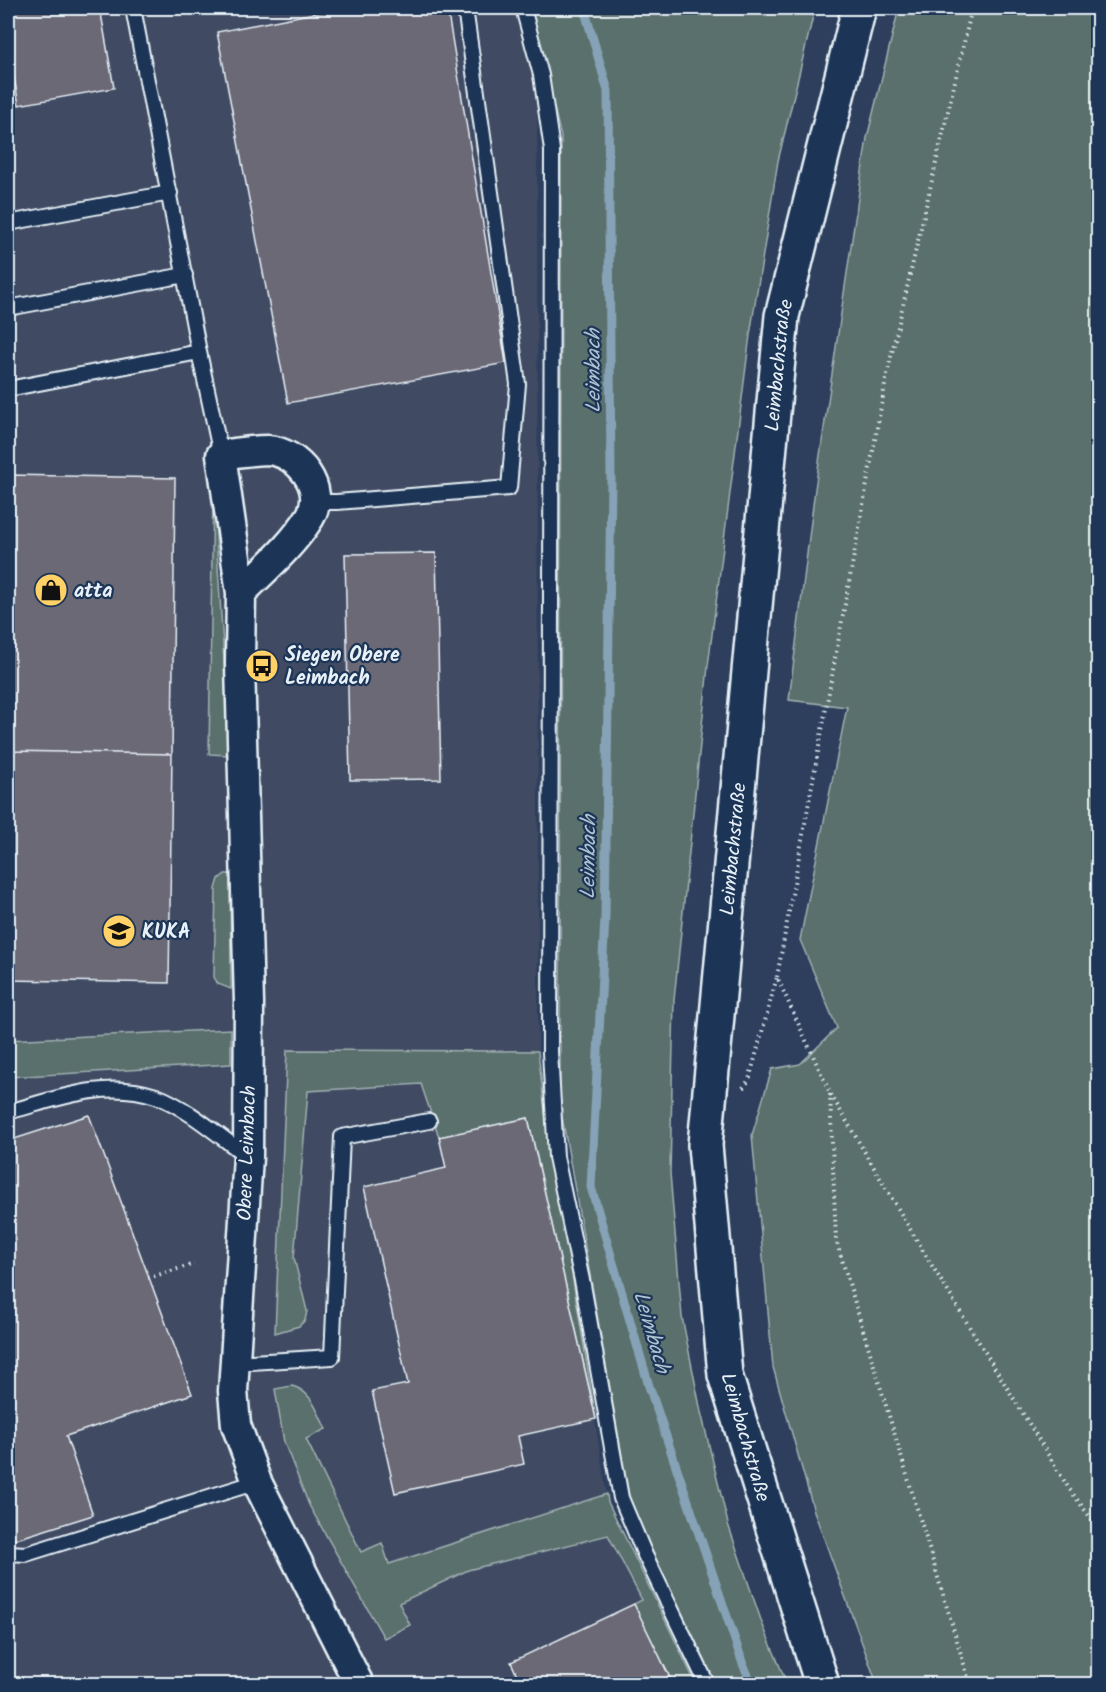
<svg xmlns="http://www.w3.org/2000/svg" width="1106" height="1692" font-family="Kalam,sans-serif">
<style>
.built{fill:#404c64}
.green{fill:#5a706c;stroke:#a1b0b2;stroke-width:1.5}
.lines{fill:none;stroke-linecap:round;stroke-linejoin:round}
.stream{stroke:#86a2b7;stroke-width:9}
.building{fill:#6b6975;stroke:#e8f1f8;stroke-width:1.5}
.service-casing{stroke:#e8f1f8;stroke-width:18}
.minor-casing{stroke:#e8f1f8;stroke-width:33}
.secondary-casing{stroke:#e8f1f8;stroke-width:38}
.path{stroke:#e8f1f8;stroke-width:4;stroke-dasharray:1.5 4.5;stroke-linecap:butt}
.service{stroke:#1d3557;stroke-width:14}
.minor{stroke:#1d3557;stroke-width:28}
.secondary{stroke:#1d3557;stroke-width:33}
.labels{text-anchor:middle;stroke-width:4.5;stroke-linejoin:round;paint-order:stroke}
.street-label{font-size:20px;fill:#e8f1f8;stroke:#1d3557}
.poi-label{font-size:20px;font-weight:bold;fill:#e8f1f8;stroke:#1d3557;text-anchor:start}
.water-label{font-size:21px;font-style:italic;fill:#afc3d2;stroke:#1d3557}
</style>
<rect width="100%" height="100%" fill="#2d3f5d"/>
<filter id="ink" filterUnits="userSpaceOnUse"><feTurbulence type="fractalNoise" baseFrequency=".0167" numOctaves="2"/><feDisplacementMap in="SourceGraphic" scale="12" xChannelSelector="R" yChannelSelector="G"/><feConvolveMatrix kernelMatrix="1 2 1 2 8 2 1 2 1" color-interpolation-filters="sRGB"/></filter>
<g filter="url(#ink)">
<path class="built" d="M8,8H516L537,78L538,1051L545,1112L608,1502L696,1684H8Z"/>
<path class="green" d="M530,8H815L778,161L750,335L708,666L674,1000L670,1173L682,1317L701,1412L728,1524L762,1623L787,1684H716L631,1507L560,1105L561,137Z
M899,8H1098V1684H877L814,1511L773,1367L752,1135L772,1069L800,1064L837,1028L800,940L847,707L789,700L815,489L867,138Z
M213,489L230,755L209,754Z
M225,874H230L231,989L218,984L214,977L216,889L219,879Z
M231,1029V1064L8,1077V1040Z
M287,1050L538,1051L545,1112L596,1419L528,1118L439,1137L421,1084L308,1091L294,1258L307,1311L305,1320L299,1326L275,1333Z
M292,1386C312,1391 317,1412 326,1429L306,1439L361,1552L382,1543L389,1564L607,1494L608,1502L696,1684H673L634,1604L642,1600L608,1535L468,1570L399,1603L410,1625L384,1638L309,1505L284,1442L275,1389Z"/>
<g class="lines">
<path class="stream" d="M584,8L608,91L611,479L605,918L591,1187L649,1386L743,1664L752,1684"/>
</g>
<path class="building" d="M8,8H100L114,88L19,105L8,44Z
M340,8H447L506,363L288,403L217,32Z
M8,44L15,85L8,86Z
M8,475L175,478L172,754L8,751Z
M436,553L441,779L350,780L345,554Z
M8,751L172,754L169,983L8,980Z
M89,1115L192,1394L66,1436L93,1515L10,1541L8,1534V1141Z
M528,1118L596,1419L518,1436L524,1464L395,1493L372,1391L408,1384L364,1187L446,1168L439,1137Z
M634,1604L673,1684H521L511,1662Z"/>
<g class="lines">
<g class="service-casing">
<path id="service" d="M133,8L199,352L221,455
M523,8L541,75L552,150L550,1052L556,1157L583,1285L621,1498L645,1555L707,1684
M8,223L170,193
M8,308L185,275
M8,389L199,352
M316,502H337L509,488L518,384L465,8
M8,1112C56,1099 106,1079 156,1096C185,1106 222,1138 248,1157
M234,1363L332,1357L342,1137L429,1121
M8,1553L26,1554L257,1482"/>
</g>
<g class="minor-casing">
<path id="minor" d="M241,593C265,569 292,546 310,517C327,488 298,452 268,450C253,450 236,453 221,455L241,593L240,664L249,1003L248,1157L233,1391L236,1425L257,1482L359,1684"/>
</g>
<g class="secondary-casing">
<g id="secondary">
<path id="s1" d="M822,1684L725,1375L705,1145L782,316L859,8"/>
</g>
</g>
<path class="path" d="M777,977L887,374L972,8
M743,1088L749,1080L777,977L830,1093L923,1251L1068,1487L1098,1528
M830,1094L836,1240L970,1684
M148,1278L194,1264"/>
<use href="#service" class="service"/>
<use href="#minor" class="minor"/>
<use href="#secondary" class="secondary"/>
</g>
</g>
<defs>
<g id="shop-disc" transform="scale(1.725)"><circle r="9.5" fill="#ffd166" stroke="#1d3557"/><path d="M-5-2.5h2.3a2.7 3.5 0 0 1 5.4 0H5L5.5 6h-11ZM-1.5-2.5h3a1.5 2.3 0 0 0-3 0Z" fill="#111"/></g>
<g id="bus-disc" transform="scale(1.725)"><circle r="9.5" fill="#ffd166" stroke="#1d3557"/><path d="M-5-6H5V4H4V6H2V4H-2V6H-4V4H-5ZM-3.5-4V0h7V-4ZM-3.5 1.2v1.5H-2V1.2ZM2 1.2v1.5H3.5V1.2Z" fill="#111"/></g>
<g id="school-disc" transform="scale(1.725)"><circle r="9.5" fill="#ffd166" stroke="#1d3557"/><path d="M0-5L7-2L0 1L-7-2ZM-4 1L0 2.5L4 1V4Q0 6-4 4Z" fill="#111"/></g>
</defs>
<g fill-rule="evenodd">
<use href="#shop-disc" x="51" y="590"/>
<use href="#bus-disc" x="262" y="666"/>
<use href="#school-disc" x="119" y="931"/>
</g>
<g class="labels">
<g class="street-label">
<text dy="7" stroke="none"><textPath href="#s1" startOffset="1338">Leimbachstraße</textPath></text>
<text dy="7" stroke="none"><textPath href="#s1" startOffset="852">Leimbachstraße</textPath></text>
<text transform="translate(246 1153) rotate(-88)" y="7">Obere Leimbach</text>
<text transform="translate(746 1437) rotate(74)" y="7">Leimbachstraße</text>
</g>
<g class="poi-label">
<text x="74" y="597">atta</text>
<text x="285" y="661">Siegen Obere<tspan x="285" dy="23">Leimbach</tspan></text>
<text x="142" y="938">KUKA</text>
</g>
<g class="water-label">
<text transform="translate(593 371) rotate(-90)" y="7">Leimbach</text>
<text transform="translate(588 857) rotate(-89)" y="7">Leimbach</text>
<text transform="translate(652 1332) rotate(74)" y="7">Leimbach</text>
</g>
</g>
<rect width="1106" height="1692" fill="none" stroke="#1d3557" stroke-width="30"/>
<rect x="15" y="15" width="1076" height="1662" fill="none" stroke="#e8f1f8" stroke-width="2" filter="url(#ink)"/>
</svg>
